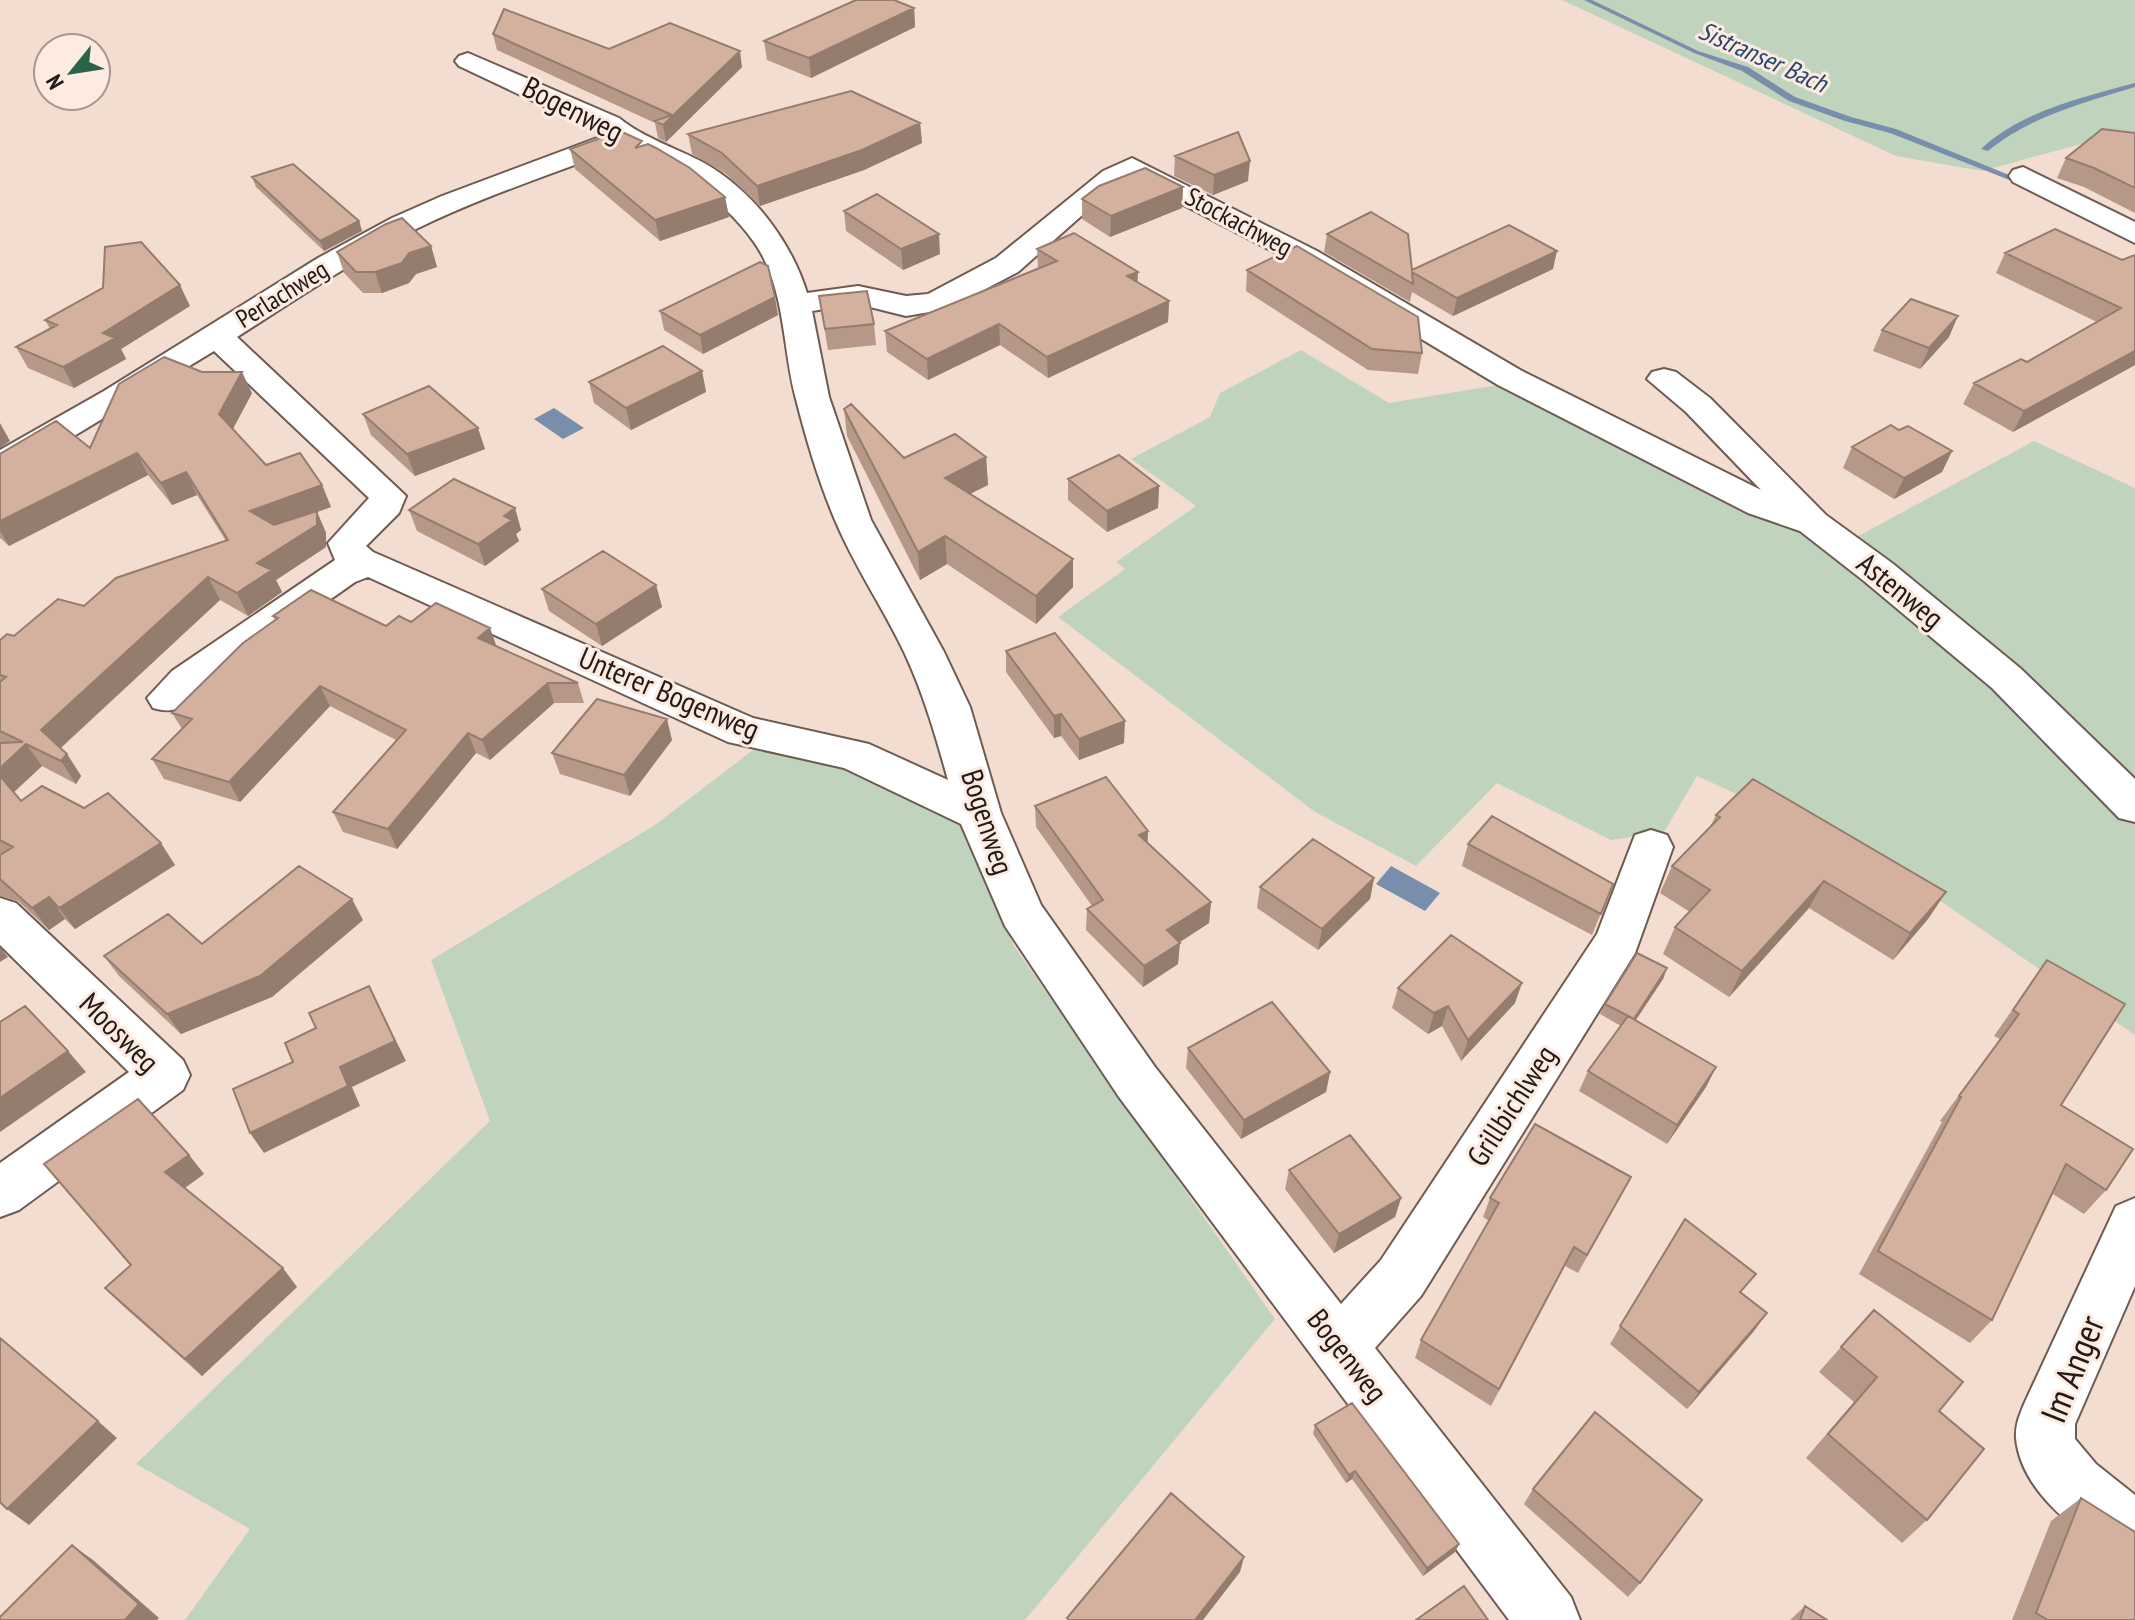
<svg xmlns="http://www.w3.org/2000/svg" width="2135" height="1620" font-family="'PT Sans Narrow',sans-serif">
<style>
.green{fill:#c0d4bd}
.water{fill:#798eaa}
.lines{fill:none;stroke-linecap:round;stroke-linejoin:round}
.stream{fill:#798eaa;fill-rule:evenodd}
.street-casing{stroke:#6e5b51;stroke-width:4}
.street{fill:#fff;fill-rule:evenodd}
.wall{fill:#b69889}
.shaded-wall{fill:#947c6f}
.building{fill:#d4b19f;stroke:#947c6f;stroke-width:2}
.labels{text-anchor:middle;stroke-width:6;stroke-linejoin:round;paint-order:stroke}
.far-water-label{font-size:26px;font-style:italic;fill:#27476f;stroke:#fdebe2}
.far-street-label{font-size:26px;fill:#221a16;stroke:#fdebe2}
.street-label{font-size:30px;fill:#221a16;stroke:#fdebe2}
.near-street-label{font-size:36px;fill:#221a16;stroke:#fdebe2}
</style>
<rect width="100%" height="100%" fill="#f3ddd1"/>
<path class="green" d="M1562,0H2135V147L2081,144L1982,171L1896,156Z
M1301,350L1389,403L1504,384L1838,547L2034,441L2135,488V1035L1881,860L1697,776L1664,832L1611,840L1497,783L1416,866L1315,812L1058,617L1125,569L1116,562L1196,506L1131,459L1210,417L1220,393Z
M757,747L843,760L964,826L1014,946L1275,1319L1025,1620H185L250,1529L136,1464L490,1121L431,960L655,825Z"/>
<path class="water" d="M554,408L584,428L563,439L534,419Z
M1391,866L1440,893L1425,911L1376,884Z"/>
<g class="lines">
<path class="stream" d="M1584,0H1592L1698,51L1748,67L1795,97L1851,117L1896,129L2019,179L2012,181L1890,133L1845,121L1789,101L1742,71L1694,53Z
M2135,83V87C2083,103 2031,116 1988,151L1981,149C2022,111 2083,97 2135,83Z"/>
<g class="street-casing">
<path id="street" d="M468,53L619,118C645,139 677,148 706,164C754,192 791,242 807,293L858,286L906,296L928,294L996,258L1103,171L1132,158L1317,251L1522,371L1761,490L1686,412L1647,379L1652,372L1664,369L1676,372L1710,398L1826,515L1892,563L2020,668L2135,779V822L2119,818L1992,688L1864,581L1800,531L1748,513L1498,385L1295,263L1132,178L1088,210L1018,272L947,309L906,316L858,304L812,311L829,397L871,520L944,652L970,707L1001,813L1041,905L1155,1067L1341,1304L1381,1260L1597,934L1635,835L1651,830L1667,835L1673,847L1635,953L1421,1296L1375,1348L1571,1597L1580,1620H1509L1119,1097L1005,926L961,824L844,768L728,742L368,577L355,582L200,691C185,706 176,715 153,708L147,698L172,671L335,560L328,543L369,498L214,351L13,473L0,476V450L104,391L318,258L392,218L442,196L605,135L459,66L455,61L459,56ZM624,147C676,172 720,194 754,242C786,287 782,348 796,399C806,439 819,482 835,520C854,566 884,609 905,654C924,695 936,737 948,780L869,744L753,718L373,552L366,546L399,513L406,496L237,337C295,300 353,261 414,230C481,197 554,173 624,147Z
M2023,167L2135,222V243L2013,182L2009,176L2013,170Z
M0,898L16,903L183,1060L190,1075L183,1090L19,1210L0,1217V1163L129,1072L0,945Z
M2135,1198V1286L2075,1424V1439L2096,1464L2135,1495V1562C2087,1542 2021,1495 2016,1438C2015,1425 2020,1414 2025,1402L2116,1206Z"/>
</g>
<use href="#street" class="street"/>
</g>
<path class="wall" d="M914,8L915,27L811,78L767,60L764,41Z
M493,34L609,49L742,67L666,142L658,138L655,123L497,50Z
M920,123L922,143L864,170L760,206L725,173L692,154L688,134Z
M2135,133V213L2084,187L2057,178L2066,158Z
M643,146L725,197L729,217L660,241L575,169L570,149Z
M1175,156L1248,181L1213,195L1174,176Z
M252,177L359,221L362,231L324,251L256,187Z
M1183,187L1182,208L1110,237L1082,219V199Z
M844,211L940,254L903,270L846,231Z
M1327,234L1412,270L1553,269L1453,316L1412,292L1410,302L1324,252Z
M431,246L437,267L416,274L409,283L382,293H363L344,273L337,252Z
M1037,249L1137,282L1169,301L1168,322L1048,378L1000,345L928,380L887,352L885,331L1038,268Z
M2005,253L2122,260L2135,255V365L2013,432L1963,404L1974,383L2027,362L2097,322L1996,273Z
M1247,270L1422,353L1418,374L1368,370L1246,291Z
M819,296L874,324L876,345L828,350Z
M190,306L121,349L126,359L74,388L28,368L16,347L50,329L45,320Z
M660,311L778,315L703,354L664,330Z
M1882,330L1949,337L1920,369L1873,351Z
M702,371L706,392L631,430L594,403L589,382Z
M252,393L233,429L266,465L322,485L331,507L317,512L326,533V547L276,580L282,592L248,616L220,600L61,748L67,754L81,776L76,784L42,766L13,792L21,801L175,865L75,929L65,919L49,930L18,901L0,896V855L2,854L0,853V640L14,636L84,606L226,541L197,495L172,505L148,475L9,546L0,538V454L90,448Z
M844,409L904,458L986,457L988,485L970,494L1073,559V587L1036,624L947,564L920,580L847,436Z
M363,414L485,449L415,476L371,435Z
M1852,447L1952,451L1942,472L1894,499L1843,468Z
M1068,479L1159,486L1158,508L1107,532L1068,500Z
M515,508L521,530L516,534L519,541L485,566L417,531L409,510Z
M656,585L662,607L602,646L549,611L542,589Z
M273,616L386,626L411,622L490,628L496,646L578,683L584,703H554L490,760L476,753L397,849L343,832L333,812L396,740L330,706L240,802L164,779L152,759L182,729L172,713L275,620Z
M1006,651L1124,743L1079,760L1061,736L1054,738L1006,672Z
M672,740L630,796L560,774L552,753Z
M1035,806L1148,831L1147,843L1211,902L1209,923L1179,943L1178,964L1143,987L1086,930L1087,909L1092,906L1036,827Z
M1716,815L1946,892L1928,919L1893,960L1809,908L1729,997L1663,954L1675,927L1690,912L1660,893L1672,866L1710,827Z
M1468,844L1613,884L1592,935L1462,866Z
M1374,878L1370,899L1318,950L1257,908L1260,887Z
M363,920L272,997L181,1034L119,976L104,956L202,944Z
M2047,960L2061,1105L2106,1190L2084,1214L2053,1194L1992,1320L1970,1343L1859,1274L1942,1122L1940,1121L2000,1039L1994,1036Z
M1667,968L1663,979L1636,1020L1716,1067L1706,1087L1667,1144L1579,1091L1588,1071L1621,1026L1600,1014L1605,1004Z
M1398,988L1515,1003L1461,1061L1442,1026L1428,1034L1392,1008Z
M1188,1048L1330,1072L1326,1092L1241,1139L1186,1068Z
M189,1155L204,1174L185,1188L297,1287L202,1376L123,1306L105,1288L131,1265Z
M1289,1170L1401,1198L1395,1217L1334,1253L1285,1189Z
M1631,1177L1578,1273L1565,1266L1491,1406L1415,1358L1421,1340L1489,1221L1483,1217L1490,1198Z
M1685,1219L1742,1294L1754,1331L1687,1409L1610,1344Z
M1841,1347L1939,1411L1927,1520L1902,1543L1806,1458L1854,1402L1819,1372Z
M1315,1425L1459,1544L1455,1552L1423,1576L1352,1479L1346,1483L1313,1434Z
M1533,1489L1640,1583L1628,1597L1524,1504Z
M2081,1498L2135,1620H2012L2051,1521Z
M1805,1606L1827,1620H1790Z"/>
<path class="shaded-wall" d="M914,8L915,27L811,78L809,58Z
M740,51L742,67L666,142L663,125Z
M920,123L922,143L864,170L760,206L757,186Z
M1250,161L1248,181L1213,195L1214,175Z
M1183,187L1182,208L1110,237L1111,216Z
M725,197L729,217L660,241L655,220Z
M359,221L362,231L324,251L320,241Z
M939,234L940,254L903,270L901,249Z
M431,246L437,267L416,274L409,283L382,293L375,272L409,253Z
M1557,251L1553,269L1453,316L1457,298Z
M1138,272L1137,292L1127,276Z
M180,285L190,306L121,349L126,359L74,388L63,367L103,333Z
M775,297L778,315L703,354L700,335Z
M1169,301L1168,322L1048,378L1047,357Z
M1958,316L1949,337L1920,369L1929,348Z
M999,324L1000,345L928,380L927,359Z
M2135,351V365L2013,432L2024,411Z
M702,371L706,392L631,430L626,408Z
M242,372L252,393L229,436L219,414Z
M0,423L10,441L0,448Z
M478,428L485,449L415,476L407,454Z
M1952,451L1942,472L1894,499L1904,478Z
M137,453L148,475L9,546L0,531V521Z
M986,457L988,485L947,505L945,478Z
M186,472L197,495L172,505L161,483Z
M322,485L331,507L317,512L326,533V547L276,580L282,592L248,616L237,593L257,563L260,533L250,511Z
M1159,486L1158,508L1107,532V511Z
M515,508L521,530L516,534L519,541L485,566L478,544L504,516Z
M945,536L947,564L920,580L918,552Z
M1073,559V587L1036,624V596Z
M208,577L220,600L56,752L41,730Z
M656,585L662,607L602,646L596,624Z
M490,628L497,648L478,638Z
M548,683L554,703L490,760L482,740Z
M320,686L330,706L240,802L229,782Z
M1061,714V736L1054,738V716Z
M667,719L672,740L630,796L624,775Z
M1125,721L1124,743L1079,760V739Z
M468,733L476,753L397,849L388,829Z
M26,744L42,766L12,794L0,777V768Z
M67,754L81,776L76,784L61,761Z
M1148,831L1147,853L1139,835Z
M161,843L175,865L75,929L59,908Z
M1374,878L1370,899L1318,950L1322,929Z
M1824,881L1809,908L1729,997L1742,971Z
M1946,892L1928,919L1893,960L1910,933Z
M49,897L65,919L49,930L32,908Z
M352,899L363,920L272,997L181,1034L167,1014Z
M1211,902L1209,923L1165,951L1167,930Z
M1180,943L1178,964L1143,987L1144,966Z
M0,947L8,957L0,962Z
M1667,968L1663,979L1629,1030L1634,1020Z
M1522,983L1515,1003L1461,1061L1468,1040Z
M369,986L406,1061L352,1087L360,1106L264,1153L250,1133Z
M1448,1006L1442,1026L1428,1034L1434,1013Z
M68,1051L86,1072L0,1132V1098Z
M1716,1067L1706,1087L1667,1144L1677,1125Z
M1330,1072L1326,1092L1241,1139L1244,1120Z
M189,1155L204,1174L180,1191L165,1172Z
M1401,1198L1395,1217L1334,1253L1339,1234Z
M283,1268L297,1287L202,1376L185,1359Z
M1767,1313L1754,1331L1687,1409L1699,1392Z
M98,1421L117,1438L29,1525L7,1509Z
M1355,1471L1352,1479L1346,1483L1349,1475Z
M1459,1544L1455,1552L1423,1576L1427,1568Z
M72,1545L93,1560L159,1618L157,1620H125Z
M1244,1557L1240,1572L1203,1620H1195Z"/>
<path class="building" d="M856,0H894L914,8L809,58L764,41Z
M504,9L609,49L670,23L740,51L663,125L655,121L672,115L493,34Z
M851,91L920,123L862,150L757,186L722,153L688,134Z
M2102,129L2135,133V188L2094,168L2066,158Z
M620,131L642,141L635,148L648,144L656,148L690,168L725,197L655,220L570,149Z
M1238,132L1250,161L1214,175L1175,156Z
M293,164L359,221L320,241L252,177Z
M1145,168L1183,187L1111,216L1082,199L1099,186Z
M877,194L939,234L901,249L844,211Z
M1371,212L1408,234L1412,270L1509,225L1557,251L1457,298L1412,272L1413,284L1327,234Z
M402,218L431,246L409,253L402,263L375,272H356L337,252L386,224Z
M2055,229L2122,260L2135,255V351L2024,411L1974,383L2021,359L2027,362L2121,308L2005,253Z
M1074,233L1138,272L1127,276L1169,301L1047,357L999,324L927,359L885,331L1057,261L1037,249Z
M141,242L180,285L103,333L115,338L63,367L16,347L57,325L45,320L103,288L105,247Z
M1297,246L1418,317L1422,353L1372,349L1247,270Z
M760,262L768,266L775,297L700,335L660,311Z
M867,291L874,324L825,329L819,296Z
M1911,299L1958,316L1929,348L1882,330Z
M663,346L702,371L626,408L589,382Z
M164,357L202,372H242L219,414L266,465L300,453L322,485L250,511L274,525L317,511V525L257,563L272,570L237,593L208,577L41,730L67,754L61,761L26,744L0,768V743L23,742L0,731V682L6,677L0,675V640L7,634L14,636L58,599L84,606L116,578L228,540L186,472L161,483L137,453L0,521V454L56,421L90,448L119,384Z
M429,386L478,428L407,454L363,414Z
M851,404L904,458L955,434L986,457L945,478L1073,559L1036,596L945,536L918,552L844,409Z
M1891,425L1899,430L1908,426L1952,451L1904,478L1852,447Z
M1119,455L1159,486L1107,511L1068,479Z
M454,479L515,508L504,516L512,520L478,544L409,510Z
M603,551L656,585L596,624L542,589Z
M311,590L386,626L399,616L411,622L436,603L490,628L478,638L578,683H548L482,740L468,733L388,829L333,812L406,730L320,686L229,782L152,759L192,719L172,713L243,643L278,618L273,616Z
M1055,633L1125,721L1079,739L1061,714L1054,716L1006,651Z
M597,699L667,719L624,775L552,753Z
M0,776L21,801L42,786L84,808L108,793L161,843L59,908L49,897L32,908L0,879V855L13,847L0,840Z
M1106,777L1148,831L1139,835L1211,902L1167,930L1180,943L1144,966L1087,909L1103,900L1035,806Z
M1753,779L1946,892L1910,933L1824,881L1742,971L1675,927L1710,890L1672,866L1720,817L1716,815Z
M1492,816L1613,884L1601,914L1468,844Z
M1313,839L1374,878L1322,929L1260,887Z
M299,866L352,899L260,976L167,1014L104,956L168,914L202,944Z
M1451,935L1522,983L1468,1040L1448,1006L1434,1013L1398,988Z
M1637,953L1667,968L1634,1019L1605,1004Z
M2047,960L2125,1004L2061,1105L2133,1149L2106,1190L2066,1164L1992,1320L1878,1251L1961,1097L1959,1096L2019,1014L2013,1010Z
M369,986L395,1041L340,1067L348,1086L250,1133L233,1089L293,1062L285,1043L316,1028L309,1013Z
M1272,1002L1330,1072L1244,1120L1188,1048Z
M25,1006L68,1051L0,1098V1022Z
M1628,1016L1716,1067L1677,1125L1588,1071Z
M138,1099L189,1155L165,1172L283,1268L185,1359L105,1288L131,1265L44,1164Z
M1535,1124L1631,1177L1587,1255L1574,1247L1499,1389L1421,1340L1499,1203L1490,1198Z
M1350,1135L1401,1198L1339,1234L1289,1170Z
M1685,1219L1756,1274L1740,1292L1767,1313L1699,1392L1620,1326Z
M1874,1310L1963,1382L1939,1411L1984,1449L1927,1520L1828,1434L1877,1377L1841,1347Z
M0,1338L98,1421L7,1509L0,1502Z
M1352,1403L1459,1544L1427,1568L1355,1471L1349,1475L1315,1425Z
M1595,1412L1702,1500L1640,1583L1533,1489Z
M1171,1493L1244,1557L1195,1620H1069L1067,1618Z
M2081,1498L2135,1532V1620H2048L2036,1613Z
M72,1545L139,1604L125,1620H0V1617Z
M1464,1586L1488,1620H1416Z
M1805,1606L1827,1620H1800Z"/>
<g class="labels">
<g class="far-water-label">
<text transform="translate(1763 57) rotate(24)" y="9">Sistranser Bach</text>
</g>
<g class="far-street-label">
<text transform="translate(1239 222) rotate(28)" y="9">Stockachweg</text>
<text transform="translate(282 294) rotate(-32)" y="9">Perlachweg</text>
</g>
<g class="street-label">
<text transform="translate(573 110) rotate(27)" y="10">Bogenweg</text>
<text transform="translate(1900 591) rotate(39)" y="10">Astenweg</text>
<text transform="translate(669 694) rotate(23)" y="10">Unterer Bogenweg</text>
<text transform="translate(987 822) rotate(72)" y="10">Bogenweg</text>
<text transform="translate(119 1033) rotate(45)" y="10">Moosweg</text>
<text transform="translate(1512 1106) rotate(-57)" y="10">Grillbichlweg</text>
<text transform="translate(1347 1356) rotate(52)" y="10">Bogenweg</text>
</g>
<g class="near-street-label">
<text transform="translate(2072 1369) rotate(-68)" y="13">Im Anger</text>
</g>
</g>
<g transform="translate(72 72) rotate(240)"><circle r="38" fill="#fdebe2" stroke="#a59790" stroke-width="2"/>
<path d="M0-6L14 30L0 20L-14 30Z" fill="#2b634a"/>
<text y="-12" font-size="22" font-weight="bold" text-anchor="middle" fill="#221a16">N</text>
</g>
</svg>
